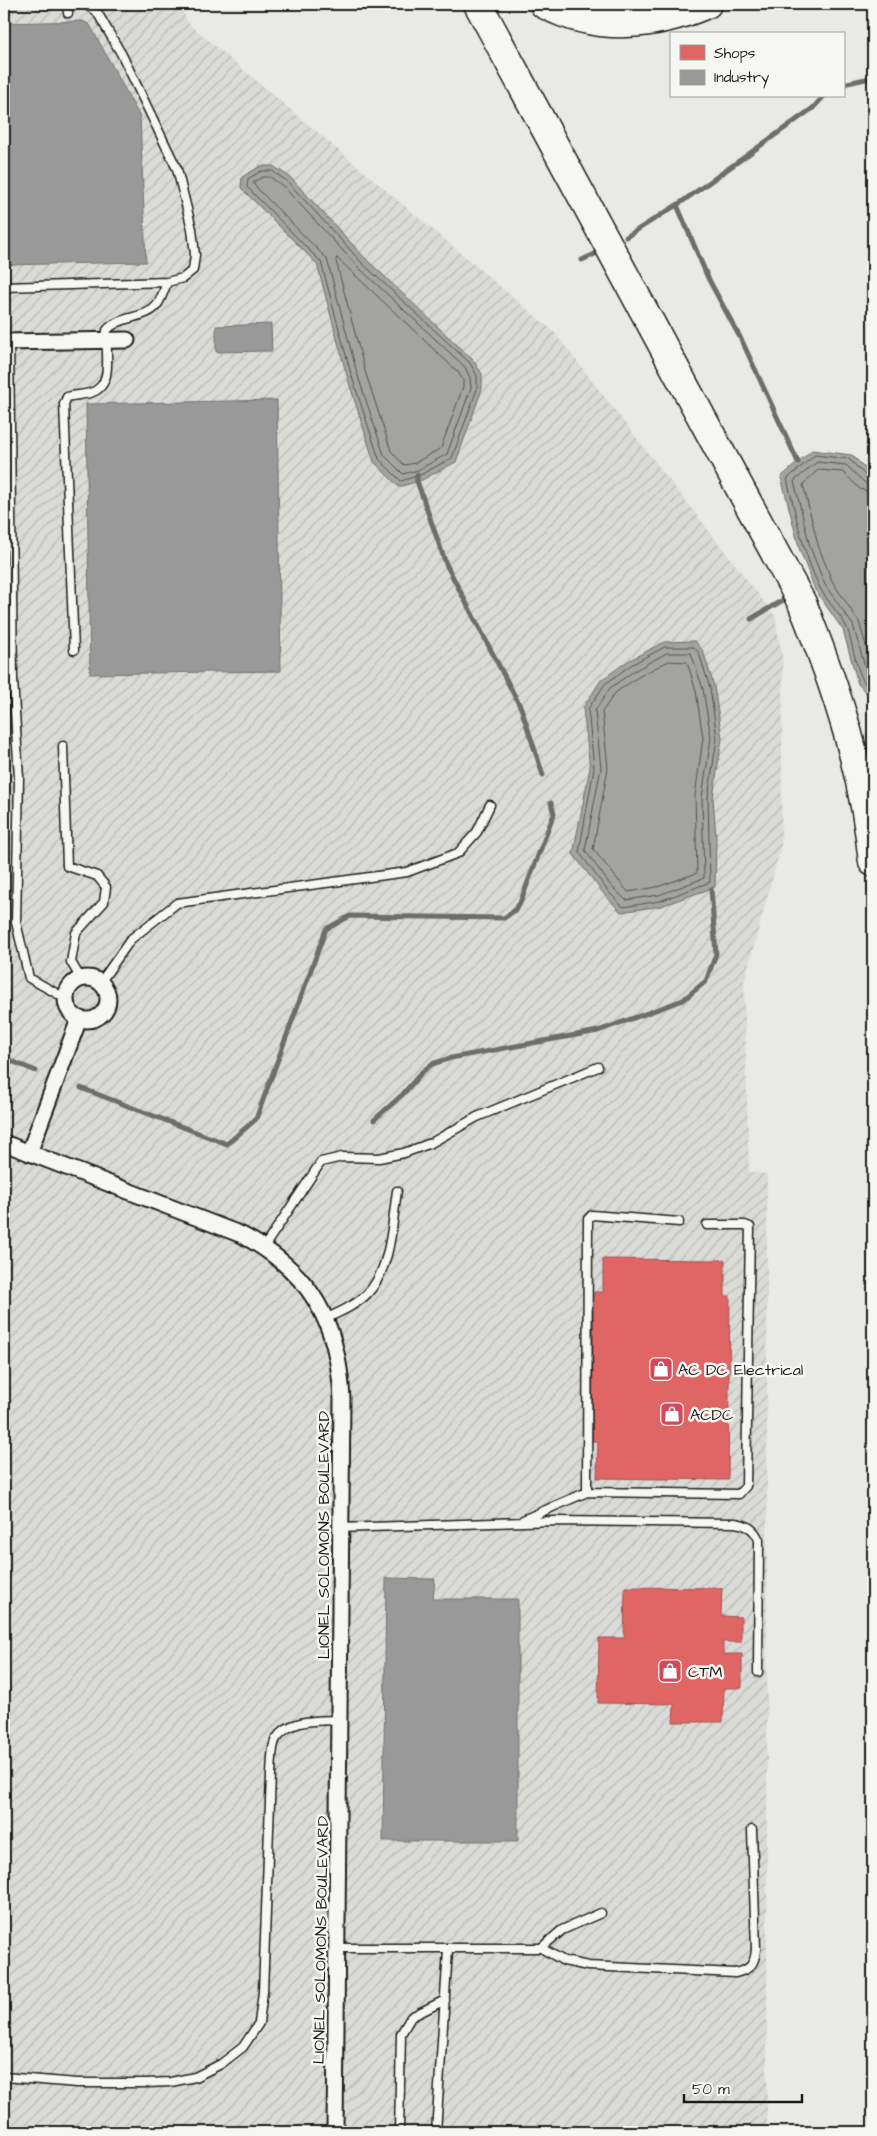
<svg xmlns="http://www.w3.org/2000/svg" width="877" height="2136" font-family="'Architects Daughter',sans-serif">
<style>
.industrial{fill:url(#industrial-furrows)}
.water{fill:#a3a3a1;stroke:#6d6d6c}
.shops{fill:#e06666;stroke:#a55050}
.industry{fill:#999;stroke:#747474}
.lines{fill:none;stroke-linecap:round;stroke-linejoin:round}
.shore{stroke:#525251;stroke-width:1}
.stream{stroke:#6d6d6c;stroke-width:5}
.service-casing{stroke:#1c1c1c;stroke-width:11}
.minor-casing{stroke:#1c1c1c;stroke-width:19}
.motorway-casing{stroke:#1c1c1c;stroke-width:31}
.service{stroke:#f6f6f2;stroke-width:8}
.minor{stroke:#f6f6f2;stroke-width:15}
.motorway{stroke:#f6f6f2;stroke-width:28}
.labels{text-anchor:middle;stroke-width:5;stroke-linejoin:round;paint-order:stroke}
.poi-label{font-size:16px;fill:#1c1c1c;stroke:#f6f6f2;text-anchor:start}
.street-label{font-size:16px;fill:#1c1c1c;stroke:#f6f6f2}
</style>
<defs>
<pattern id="industrial-furrows" width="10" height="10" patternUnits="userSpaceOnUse" patternTransform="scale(1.25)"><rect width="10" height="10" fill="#dadad6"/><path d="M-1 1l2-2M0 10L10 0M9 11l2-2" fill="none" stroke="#babab7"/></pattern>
</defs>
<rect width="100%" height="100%" fill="#e9e9e5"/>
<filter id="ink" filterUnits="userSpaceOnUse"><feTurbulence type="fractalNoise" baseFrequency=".02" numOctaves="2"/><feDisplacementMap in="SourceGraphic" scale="10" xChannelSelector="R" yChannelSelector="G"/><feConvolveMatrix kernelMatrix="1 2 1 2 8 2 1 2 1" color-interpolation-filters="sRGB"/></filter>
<g filter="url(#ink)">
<path class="industrial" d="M4,4H178L189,24L554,332L775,616L783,662L781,846L744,982L749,1172L767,1174V2132H4Z"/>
<path class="water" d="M261,166H273L290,177L366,259L473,360L482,374V389L456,462L422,480L399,487L374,462L347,376L317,264L241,188L242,177Z
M812,450L852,455L873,476V693L868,695L858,684L843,630L815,590L811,579L800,551L781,477Z
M695,641L703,651L714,686L722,738L713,798L716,837L715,887L661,906L621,912L603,893L573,854L590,768L583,708L601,680L628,661L664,642Z"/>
<path class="shops" d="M603,1259L725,1260V1296H730L728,1480L597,1478L598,1441H592L594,1292H603Z
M625,1587L722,1588L721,1616L741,1617V1642H723V1654H742V1688H724L723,1722H673L674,1704L598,1703L599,1638H624Z"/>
<path class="industry" d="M83,21L90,25L140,117L146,262L4,265V23Z
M271,324L272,351L216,352V326Z
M277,400L281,671L90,674L86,404Z
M386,1578L435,1579L433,1599H518V1841H383Z"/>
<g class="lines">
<path class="shore" d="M262,171H272L287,181L362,263L470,363L477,376V389L452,458L420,475L401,481L379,459L351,374L321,262L247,187L248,179Z
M263,177H270L283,186L358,267L465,367L470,378L471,388L447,454L418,470L403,474L384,455L357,373L327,259L254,185V182Z
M337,258L458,372L463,380V387L441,448L415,463L404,465L391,451L365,371L336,261Z
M873,479L868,478L849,459L815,455L787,479C796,515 803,553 819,586C826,601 840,613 847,628C853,641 857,687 873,689
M873,485L865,483L846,465L817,462L794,481L810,547L825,585L853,625L868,677L873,683
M873,493L860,489L843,472L818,470L803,484L818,545L832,581L859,622L873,669
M665,647H694L699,653L710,688L717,738L708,798L710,882L660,901L623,907L607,890L579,852L594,768L588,709L605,684L631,665Z
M667,653H691L703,689L711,738L702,797L704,878L659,895L626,900L611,886L585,850L601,768L595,711L610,688L634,671Z
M669,661L687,662L696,691L703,738L695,796L697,873L657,887L628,892L593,849L608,768L602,712L615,693L638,677Z"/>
<path class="stream" d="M843,84L870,78
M677,205L708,278L743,343L798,462
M626,237L683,201L813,108L824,96
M582,260L595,254
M417,475V481L446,564L521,708L543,775
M751,619L783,600
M4,1058L36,1071
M81,1088L227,1144L256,1119L326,929L350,916L504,918L514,911L520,903L554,814L551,803
M374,1120L403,1094L422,1072L432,1064L451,1058L598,1031L683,1000L706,981L716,954L711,889"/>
<g class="service-casing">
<path id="service" d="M67,4L68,13
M4,287L167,282L183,278L193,270L195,255L192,229L177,169L122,55L97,12L85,4
M74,650L64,404L67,397C75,395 82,395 90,393C116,386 104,350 107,330C120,315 147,319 157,305C162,298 164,290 167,282
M13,679L19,778L16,922L29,978L65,998
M4,680L13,679L9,342
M63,746L67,866L97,876L106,887L104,902L76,933L71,962L81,979
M100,983L131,939L177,903L407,872L458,853L477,832L490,805
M264,1247L321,1162L342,1157L379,1158L404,1153L431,1143L477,1117L598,1067
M327,1318C340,1312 356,1305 367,1294C391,1269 392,1224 397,1191
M587,1492L588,1219L592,1215L679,1222
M523,1520L587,1492L739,1494L746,1486L750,1227L745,1225H707
M339,1528L554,1521L735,1523C747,1525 754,1528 759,1540L758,1672
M337,1948H541
M541,1948L564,1961L588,1966L735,1973C750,1970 755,1964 756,1949L752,1830
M541,1948L562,1930L601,1913
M4,2077L77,2083H146L171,2082L195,2077L221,2064L243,2047L259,2023L263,1992L271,1774C272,1764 271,1747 276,1739C289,1718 319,1721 340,1720
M399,2132L401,2034L411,2017L445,2000
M436,2132L448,1950"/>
</g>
<g class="minor-casing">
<path id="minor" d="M4,342L127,340
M66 999a21 21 0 1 1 42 0a21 21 0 1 1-42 0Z
M4,1143L242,1235C311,1272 338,1321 342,1399L335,2132
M29,1153L79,1019"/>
</g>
<g class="motorway-casing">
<path id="motorway" d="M478,4L802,603C836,687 864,772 873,862
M544,4C597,32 654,27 707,4"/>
</g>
<use href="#service" class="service"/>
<use href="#minor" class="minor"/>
<use href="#motorway" class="motorway"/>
</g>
</g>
<defs>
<g id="shop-square" transform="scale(1.25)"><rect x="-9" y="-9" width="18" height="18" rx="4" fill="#d1495b" stroke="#f6f6f2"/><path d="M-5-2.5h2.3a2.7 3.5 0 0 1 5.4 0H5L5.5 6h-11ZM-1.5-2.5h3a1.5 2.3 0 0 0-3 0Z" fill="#fff"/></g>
</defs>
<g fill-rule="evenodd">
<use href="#shop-square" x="661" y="1369"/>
<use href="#shop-square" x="672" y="1414"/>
<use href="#shop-square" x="670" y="1671"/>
</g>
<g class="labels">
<g class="poi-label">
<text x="678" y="1375">AC DC Electrical</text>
<text x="690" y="1420">ACDC</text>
<text x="688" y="1677">CTM</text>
</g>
<g class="street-label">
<text transform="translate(323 1535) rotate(-90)" y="6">LIONEL SOLOMONS BOULEVARD</text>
<text transform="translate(320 1940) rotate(-89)" y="6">LIONEL SOLOMONS BOULEVARD</text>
</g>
</g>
<rect width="877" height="2136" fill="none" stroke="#f6f6f2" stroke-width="20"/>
<rect x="10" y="10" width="857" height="2116" fill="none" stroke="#1c1c1c" stroke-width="2" filter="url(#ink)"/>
<rect x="670" y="32" width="175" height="65" fill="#f6f6f2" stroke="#9f9f9c"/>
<rect x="680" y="45" width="25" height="15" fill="#e06666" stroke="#9f9f9c"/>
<text x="714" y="58" font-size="15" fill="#1c1c1c">Shops</text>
<rect x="680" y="70" width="25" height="15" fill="#999999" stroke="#9f9f9c"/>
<text x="714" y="82" font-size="15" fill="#1c1c1c">Industry</text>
<path d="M684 2094v8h118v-8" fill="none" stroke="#1c1c1c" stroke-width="2.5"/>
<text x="692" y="2094" font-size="15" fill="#1c1c1c" stroke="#f6f6f2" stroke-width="4" paint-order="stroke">50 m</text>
</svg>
